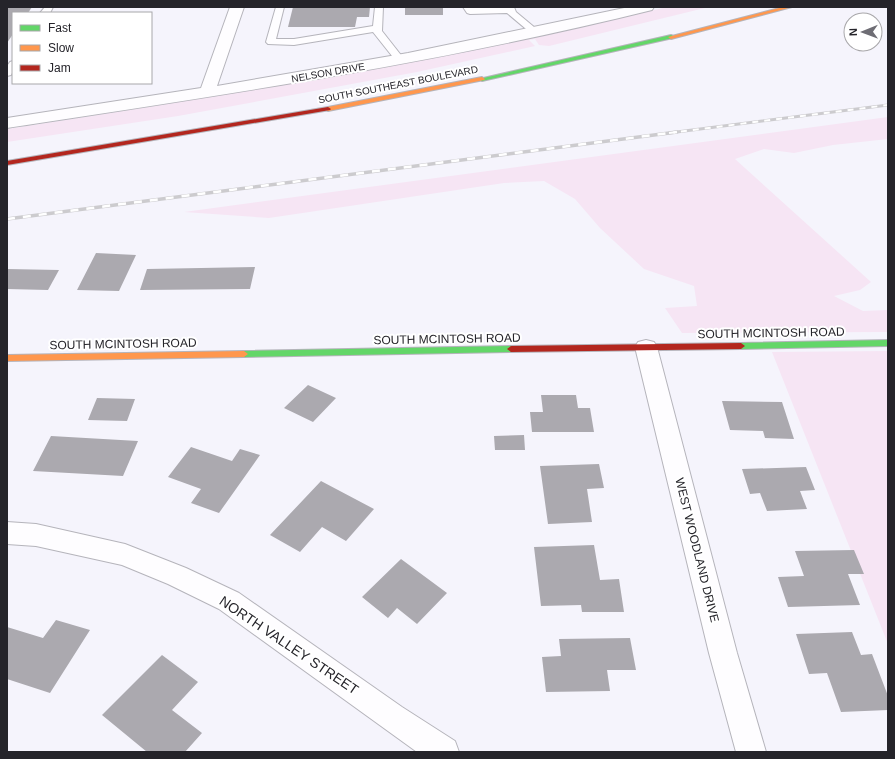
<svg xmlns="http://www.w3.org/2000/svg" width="895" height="759" font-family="Arial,sans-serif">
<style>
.green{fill:#f6e5f4}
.building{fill:#aba9af}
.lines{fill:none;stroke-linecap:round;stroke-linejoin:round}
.lane-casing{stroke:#b5b4bb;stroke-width:2}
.street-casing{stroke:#b5b4bb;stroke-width:2}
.fast-casing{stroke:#b5b4bb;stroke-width:2}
.slow-casing{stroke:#b5b4bb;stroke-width:2}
.jam-casing{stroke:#b5b4bb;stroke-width:2}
.lane{fill:#fefdff;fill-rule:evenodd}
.street{fill:#fefdff;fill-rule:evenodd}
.fast{fill:#63d668;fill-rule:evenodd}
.slow{fill:#ff974d;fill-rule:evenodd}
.jam{fill:#b3261e;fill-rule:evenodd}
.rail-far1-casing{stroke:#cccbce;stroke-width:3}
.rail-casing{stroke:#cccbce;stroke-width:3.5}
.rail-far1{stroke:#fff;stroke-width:2;stroke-dasharray:6;stroke-linecap:butt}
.rail{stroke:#fff;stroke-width:2.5;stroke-dasharray:8;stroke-linecap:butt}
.labels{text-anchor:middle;stroke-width:4;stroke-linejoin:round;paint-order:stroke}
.far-street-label{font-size:10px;fill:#25242a;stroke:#fff}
.street-label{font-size:12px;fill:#25242a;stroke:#fff}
.near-street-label{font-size:14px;fill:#25242a;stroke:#fff}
</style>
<rect width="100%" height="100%" fill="#f5f4fc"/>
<path class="green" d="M667,7H709L549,46L539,45L535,39L529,40L535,46L417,72L178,116L7,142V129C228,95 449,59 667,7Z
M888,117V139L833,145L794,153L764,149L735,159L871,282L860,290L834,296L863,311L888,310V332L682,333L665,308L697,306L694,286L644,269L600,228L575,199L544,181L504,183L269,218L184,212Z
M888,351V644L772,352Z"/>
<path class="building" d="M7,7H32L28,13H13V34L7,43Z
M293,7H370L369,17H357L355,27H288Z
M405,7H443V15H405Z
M96,253L136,255L119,291L77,290Z
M255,267L250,289L140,290L147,269Z
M7,269L59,270L48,290L7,289Z
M308,385L336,398L313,422L284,408Z
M541,395H576L578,408H590L594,432H532L530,412H543Z
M97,398L135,399L127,421L88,420Z
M722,401L782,402L794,439L765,438L763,431L730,430Z
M524,435L525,450H495L494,436Z
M51,436L138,441L123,476L33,471Z
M191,447L232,461L240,449L260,455L219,513L191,503L201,489L168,477Z
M599,464L604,488L587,489L592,522L548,524L540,466Z
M806,467L815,490L800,491L807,509L767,511L760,493L750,494L742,469Z
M321,481L374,509L346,541L322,527L300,552L270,535Z
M594,545L600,580L619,579L624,612H582L581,605L541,606L534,547Z
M854,550L864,574H848L860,605L788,607L778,577L804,576L795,551Z
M401,559L447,593L417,624L397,608L388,618L362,597Z
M56,620L90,630L50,693L7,679V627L43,638Z
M852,632L861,655L872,654L888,696V710L841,712L827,673L809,674L796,634Z
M630,638L636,670H607L610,691L546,692L542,657L561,656L559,639Z
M162,655L198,682L172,710L202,733L185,752H147L102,715Z"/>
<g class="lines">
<g class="lane-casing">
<path id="lane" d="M45,7H53L50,13H40Z
M276,7H284L276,39H294L373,26L375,7H383L382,31L404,59L399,62L396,61L373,32L294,45L268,44L266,42Z
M463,7H514L516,12L540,32L535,35L532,34L507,13L470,14L467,13Z
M13,61V71L11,75L7,76V66L10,62Z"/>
</g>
<g class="street-casing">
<path id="street" d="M230,7H244L217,86L408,53L629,7H654L652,10C439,63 223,95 7,128V118L201,88Z
M646,340L654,342L657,347L737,653L766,752H736L709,653L635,347L638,342Z
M7,522L36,524L125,544L186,568L239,593L402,707L455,741L459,752H417L219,609L168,584L122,565L36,546L7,544Z"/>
</g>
<g class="fast-casing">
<path id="fast" d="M671,35L673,36V38L482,81L479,79Z
M888,340V346L741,349L737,346L741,343Z
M511,346L515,349L511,352L244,357L240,354L244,351Z"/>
</g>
<g class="slow-casing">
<path id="slow" d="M783,7H792L671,39L668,37Z
M482,77L485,79L484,80L328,111L325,109L328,107Z
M244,351L248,354L244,357L7,361V355Z"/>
</g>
<g class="jam-casing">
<path id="jam" d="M328,107L331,109L330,110L7,165V161Z
M741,343L745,346L741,349L511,352L507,349L511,346Z"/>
</g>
<use href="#lane" class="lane"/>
<use href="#street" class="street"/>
<use href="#fast" class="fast"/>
<use href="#slow" class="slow"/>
<use href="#jam" class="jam"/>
<g class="rail-far1-casing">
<path id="rail-far1" d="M669,133L888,105"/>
</g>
<g class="rail-casing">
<path id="rail" d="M7,219L677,132"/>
</g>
<use href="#rail-far1" class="rail-far1"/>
<use href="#rail" class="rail"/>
</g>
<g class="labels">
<g class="far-street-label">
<text transform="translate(328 72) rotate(-10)" y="4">NELSON DRIVE</text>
<text transform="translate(398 84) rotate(-11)" y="4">SOUTH SOUTHEAST BOULEVARD</text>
</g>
<g class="street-label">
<text transform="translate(771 333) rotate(-1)" y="4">SOUTH MCINTOSH ROAD</text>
<text transform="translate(447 339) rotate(-1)" y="4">SOUTH MCINTOSH ROAD</text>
<text transform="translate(123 344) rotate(-1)" y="4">SOUTH MCINTOSH ROAD</text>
<text transform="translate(697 550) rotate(76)" y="4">WEST WOODLAND DRIVE</text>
</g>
<g class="near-street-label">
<text transform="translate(289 645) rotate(34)" y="5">NORTH VALLEY STREET</text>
</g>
</g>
<rect width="895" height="759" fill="none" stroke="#25242a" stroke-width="16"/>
<rect x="12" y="12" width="140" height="72" fill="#ffffff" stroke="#a8a7aa"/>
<rect x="20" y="25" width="20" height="6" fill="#63d668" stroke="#a8a7aa"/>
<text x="48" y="32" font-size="12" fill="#25242a">Fast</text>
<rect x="20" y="45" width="20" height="6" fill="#ff974d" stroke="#a8a7aa"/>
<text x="48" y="52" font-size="12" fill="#25242a">Slow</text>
<rect x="20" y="65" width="20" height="6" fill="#b3261e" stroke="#a8a7aa"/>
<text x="48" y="72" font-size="12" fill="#25242a">Jam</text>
<g transform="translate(863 32) rotate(269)"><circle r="19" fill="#ffffff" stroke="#a8a7aa"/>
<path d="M0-3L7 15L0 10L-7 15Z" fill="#6e6d74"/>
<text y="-6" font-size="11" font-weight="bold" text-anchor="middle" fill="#25242a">N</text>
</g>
</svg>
